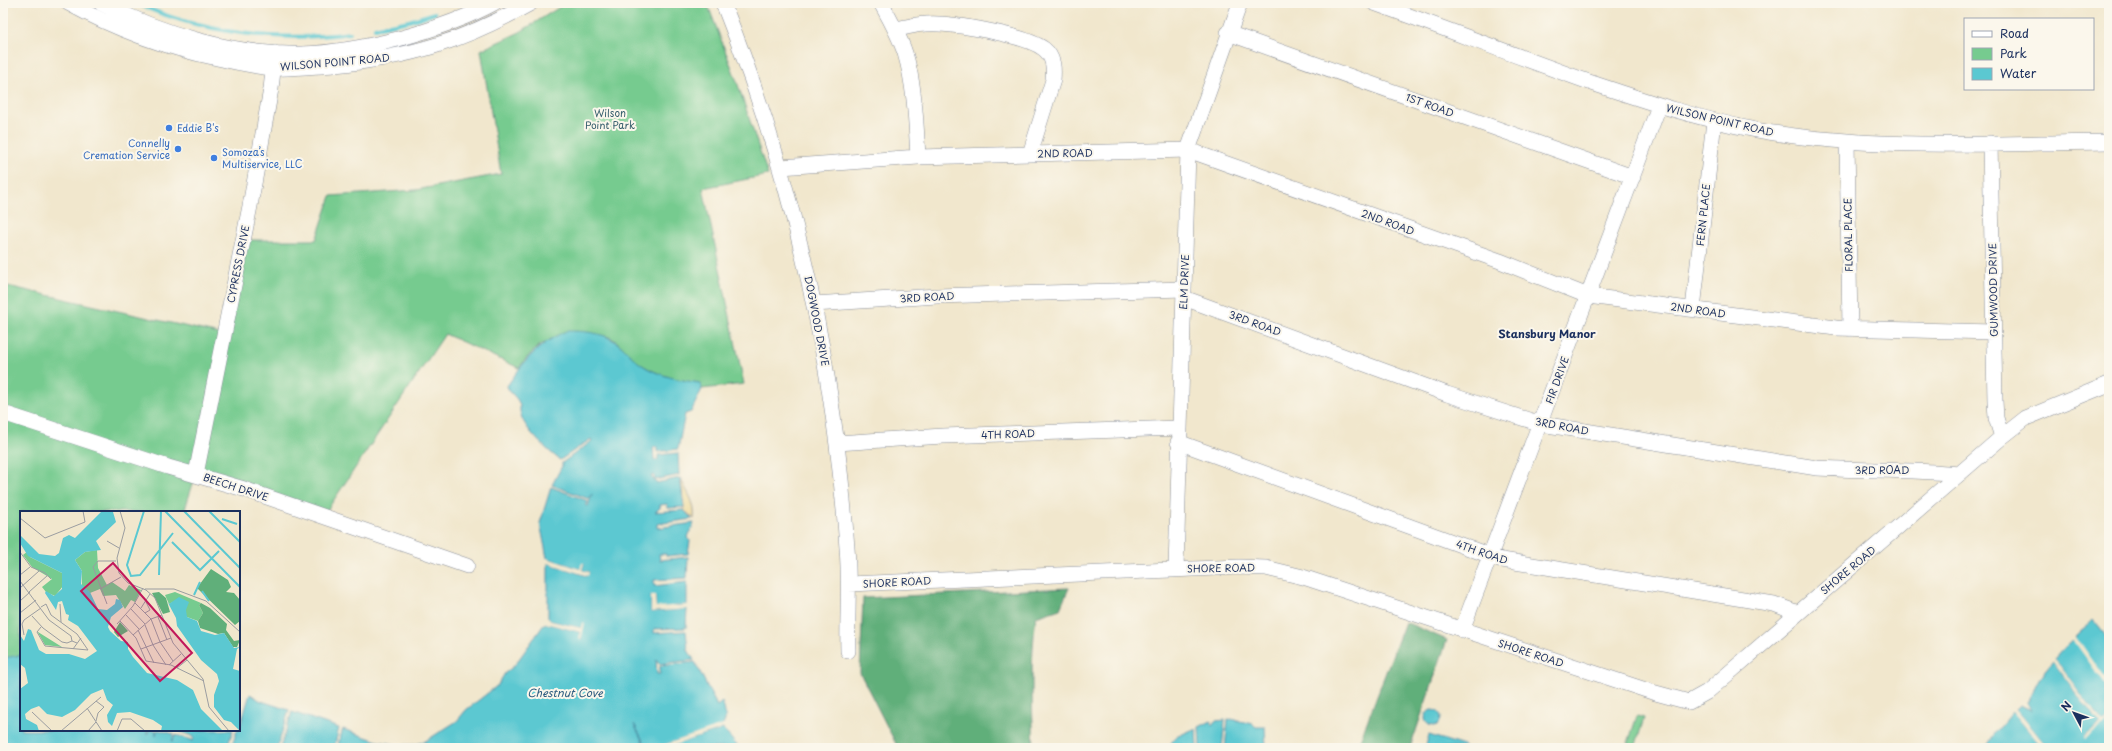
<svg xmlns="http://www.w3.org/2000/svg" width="2112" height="751" font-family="'Playpen Sans',sans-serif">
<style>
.green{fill:#76cb8f;stroke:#487d76}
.forest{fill:#60af7a;stroke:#3e6f6c}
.sand{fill:#eeda9e;stroke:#84847e}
.water{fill:#5bc8d1;stroke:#3b7c98}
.pier{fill:#f1e7cd}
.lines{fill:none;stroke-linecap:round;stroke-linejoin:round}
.stream{stroke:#5bc8d1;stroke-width:4}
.minor-casing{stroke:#868b96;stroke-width:16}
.minor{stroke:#fff;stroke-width:15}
.shop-dot{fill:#3f7fe0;stroke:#fbf7ec;stroke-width:1.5}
.labels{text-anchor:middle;stroke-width:4;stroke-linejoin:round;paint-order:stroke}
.street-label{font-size:10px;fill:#1b2f5e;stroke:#fbf7ec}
.park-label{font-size:10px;fill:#365e6d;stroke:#fbf7ec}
.shop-label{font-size:10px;fill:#366cbe;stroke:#fbf7ec;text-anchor:start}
.neighbourhood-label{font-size:11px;font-weight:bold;fill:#1b2f5e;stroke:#fbf7ec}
.water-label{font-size:11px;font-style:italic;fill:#2e5d80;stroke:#fbf7ec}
.inset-river{fill:none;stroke:#5bc8d1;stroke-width:2}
.inset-road{fill:none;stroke:#9b9da1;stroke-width:1}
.view{fill:#c2185b;fill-opacity:0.15;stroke:#c2185b;stroke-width:2}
.inset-edge{fill:none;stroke:#1b2f5e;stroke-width:2}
</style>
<rect width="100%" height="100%" fill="#fbf7ec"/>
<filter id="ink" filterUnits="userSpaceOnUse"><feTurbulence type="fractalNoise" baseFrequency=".025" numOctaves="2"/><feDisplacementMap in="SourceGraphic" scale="8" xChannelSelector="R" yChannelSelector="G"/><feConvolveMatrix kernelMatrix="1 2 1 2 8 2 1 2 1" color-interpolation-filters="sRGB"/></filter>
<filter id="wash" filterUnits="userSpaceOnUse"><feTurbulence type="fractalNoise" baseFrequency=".012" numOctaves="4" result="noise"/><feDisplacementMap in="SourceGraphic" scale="16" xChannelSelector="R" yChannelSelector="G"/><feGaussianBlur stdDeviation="0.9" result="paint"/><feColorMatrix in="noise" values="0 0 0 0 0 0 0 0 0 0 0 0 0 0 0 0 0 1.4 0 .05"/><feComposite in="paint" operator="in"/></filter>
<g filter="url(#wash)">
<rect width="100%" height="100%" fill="#f1e7cd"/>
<path class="green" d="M566,3H707L736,79L768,175L703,188L744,384L702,389L699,383C676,380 656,375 636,361C626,354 619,339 606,336C601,336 545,343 542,344C534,349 524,361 519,368L445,334L323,516L196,474L184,512H21V659L3,666V285L224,335L243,240H316L331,196L416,190L501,174L481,50L520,32Z
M1637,716L1644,718L1635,748L1627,746Z"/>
<path class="forest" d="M1069,588L1060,609L1036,617C1030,661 1032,704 1034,748H898L860,673L863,598Z
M1405,622L1447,640L1410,748H1357Z"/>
<path class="sand" d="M681,479C687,493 696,502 694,519L684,510Z"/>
<path class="water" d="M566,331C582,331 603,332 616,342C627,350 634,361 647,368C663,377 681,380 700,383L702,389L691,412L685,414L678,449L657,452V447H653L654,460H658V455L678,453L679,475L655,480L654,475L651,476L656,483L680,478L684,507L668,508L667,504L660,505V508L655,512L684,510L692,519L657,524V528L694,523L688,537L690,541L688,554L666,556V554H659L660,560L688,557L687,578L654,580V586L687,582V605L656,608L655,596H651V612L687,609L686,628L654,629V633L686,631L688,650L694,660L659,664L656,660L657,674H660V666L695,662L717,706L722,702C725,710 728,721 721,727L655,748H647L634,724L646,748H402L403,745H413L424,742L457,721L466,710L498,685L505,673L514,666L545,623L581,632V639V628L551,621L548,618V563L587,576L589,572L582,570L584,563L580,569L547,558L540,523L551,487L588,501L586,506H588L592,494L589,499L552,485L562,466V463L592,441L591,439L560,460C547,450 525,430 521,415C519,411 521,407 519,403C517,397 509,393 507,386C525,360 537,345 566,331Z
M2094,621L2109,640V748H2048L2016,709L2020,705L2031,710L2027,702L2041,675L2053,661L2100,725L2084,737L2108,722L2107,720L2102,723L2055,659L2079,633Z
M21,655V730H147V735L149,730H156V736L157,730H160L174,734L172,742L176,735L192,740V742L194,737L176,730H233L227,748H3V658Z
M250,694L261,701L289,710L277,748H231L237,730H239Z
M1425 718a8 8 0 1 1 16 0a8 8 0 1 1-16 0Z
M292,712L339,728L334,748H280Z
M2013,712L2043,748H1986L1995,733Z
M1231,719L1253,724L1256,727H1265L1266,748H1225L1228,720Z
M1225,720L1222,748H1200L1199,727L1211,721L1212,725L1215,721Z
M1196,728L1197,748H1167L1176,737Z
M343,729L377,741L399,745L398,748H337Z
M723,729L739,748H666L670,746Z
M1429,735L1464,746V748H1425Z"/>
<path class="pier" d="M547,558L580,569L582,563H584L582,570L589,572L588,576L548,563V561L587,574V573L547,560Z
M651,596H655L656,607L687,605V607L655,609L653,598V610L687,607V609L651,612Z
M548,618L551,621L581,628L582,622L585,623L581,639H579L581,632L545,623L546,621L550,622L547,620Z
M2075,635L2109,684V690L2072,638Z
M2055,659L2102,723L2107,720L2108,722L2085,739L2084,737L2100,725L2053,661Z
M2016,709L2048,748H2043L2013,712Z
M723,725L722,729L666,748H655Z"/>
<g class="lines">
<path class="stream" d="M136,3C200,33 280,43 350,33
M375,28L409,21L435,13"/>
</g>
</g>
<g filter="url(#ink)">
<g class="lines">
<g class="minor-casing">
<path id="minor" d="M68,3C115,29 164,47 217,58C236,62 255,67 274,68C294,69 315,66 334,65C412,57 463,41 531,3
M101,3C159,33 236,56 302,54C334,53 366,47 398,39C431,30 463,20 494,3
M723,3C793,178 834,360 847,548C850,582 847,617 848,651
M881,3C890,19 899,35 905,53C915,86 916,123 918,157
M1374,3C1446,29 1519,57 1592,83C1646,101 1699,119 1756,130C1871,151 1992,143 2109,142
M895,29C905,28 916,24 926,24C949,22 1026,35 1044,49C1054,57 1054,69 1053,80L1030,154
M1228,33L1633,177
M1847,141L1850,329
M1990,143L1995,401L1996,418L2002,437
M781,167L918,157L1188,150L1500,261L1588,296L1836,328L1993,332
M1184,298L1447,394L1541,424L1817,468C1864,471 1911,469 1958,474
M814,304L937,296L1184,289
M1693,309L1714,121
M3,413L168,467L244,489L467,566
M1178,442L1502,560L1774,604L1798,613
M837,443L943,436L1179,428
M196,474L250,206L271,89L275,53
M1176,569L1188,150L1240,3
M849,584L1239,567L1266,568L1303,577L1652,692L1689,702L1707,692L2002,437L2026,418L2109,384
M1462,630L1659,106"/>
</g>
<use href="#minor" class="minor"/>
</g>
</g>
<g class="shop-dot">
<circle cx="169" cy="128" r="4"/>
<circle cx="178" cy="149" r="4"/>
<circle cx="214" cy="158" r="4"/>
</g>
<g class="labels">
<g class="street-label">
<text transform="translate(335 62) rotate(-5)" y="4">WILSON POINT ROAD</text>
<text transform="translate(1430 105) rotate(20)" y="4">1ST ROAD</text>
<text transform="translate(1720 120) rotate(13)" y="4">WILSON POINT ROAD</text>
<text transform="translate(1065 153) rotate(-1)" y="4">2ND ROAD</text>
<text transform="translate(1703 215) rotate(-84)" y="4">FERN PLACE</text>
<text transform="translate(1388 222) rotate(20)" y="4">2ND ROAD</text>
<text transform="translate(1848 235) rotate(-91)" y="4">FLORAL PLACE</text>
<text transform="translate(238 264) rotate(-79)" y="4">CYPRESS DRIVE</text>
<text transform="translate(1184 282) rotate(-88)" y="4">ELM DRIVE</text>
<text transform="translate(1993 290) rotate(-91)" y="4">GUMWOOD DRIVE</text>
<text transform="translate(927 297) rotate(-3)" y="4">3RD ROAD</text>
<text transform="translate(1698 310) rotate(8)" y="4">2ND ROAD</text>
<text transform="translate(817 321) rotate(79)" y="4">DOGWOOD DRIVE</text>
<text transform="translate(1255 323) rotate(20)" y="4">3RD ROAD</text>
<text transform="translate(1557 380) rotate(-70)" y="4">FIR DRIVE</text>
<text transform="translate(1562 426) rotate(11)" y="4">3RD ROAD</text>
<text transform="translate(1008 434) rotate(-2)" y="4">4TH ROAD</text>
<text x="1882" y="474">3RD ROAD</text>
<text transform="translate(236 487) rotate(18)" y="4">BEECH DRIVE</text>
<text transform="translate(1482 552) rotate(19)" y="4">4TH ROAD</text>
<text transform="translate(1221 568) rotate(-1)" y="4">SHORE ROAD</text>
<text transform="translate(1848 570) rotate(-40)" y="4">SHORE ROAD</text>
<text transform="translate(897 582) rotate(-3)" y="4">SHORE ROAD</text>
<text transform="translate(1531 653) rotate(18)" y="4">SHORE ROAD</text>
</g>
<g class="park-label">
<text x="610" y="117">Wilson<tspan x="610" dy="12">Point Park</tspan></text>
</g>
<g class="shop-label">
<text x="177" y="132">Eddie B's</text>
<text x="170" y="147" text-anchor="end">Connelly<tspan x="170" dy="12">Cremation Service</tspan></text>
<text x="222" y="156">Somoza’s<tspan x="222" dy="12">Multiservice, LLC</tspan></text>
</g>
<g class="neighbourhood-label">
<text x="1547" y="338">Stansbury Manor</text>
</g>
<g class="water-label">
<text x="565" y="697">Chestnut Cove</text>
</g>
</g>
<g transform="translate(20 511)">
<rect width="220" height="220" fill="#f1e7cd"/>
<path d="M77,39L78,57L87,74L92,71L105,80L109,74L121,79L115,91L111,89L105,98L96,84L83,85L80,78L70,82L62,75V60L55,49L65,41ZM8,40L10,46L42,62L43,75L35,85L26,81L22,76L32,68L12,56L3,44ZM155,81L181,92L179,94L183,102L178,110L167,106L153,91L149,93L145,84ZM17,120L18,121L42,136L25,134Z" fill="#76cb8f"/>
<path d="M191,58L208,69L211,76L206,81L214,82L220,89V110L215,114L177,77ZM139,81L146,87L150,101L143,103L132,82ZM181,92L190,97L207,113L206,119L214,130L220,129L217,136H213L204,122L198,123L180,117L178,110L183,102L179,94ZM100,111L108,120L98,126L94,121Z" fill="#60af7a"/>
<path d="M82,0L93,1L96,11L76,30L81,39L65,41L55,49L62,60L61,73L70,81L78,98L87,99L95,93L96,88L100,89L103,96L91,106L88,116L90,120L101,130L108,131V138L113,146L127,162L157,169L173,179L181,198L203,220H141L142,215L133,209L110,201L97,202L92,215L88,211L87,204L93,194L87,189L83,178L71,183L55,199L42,206L27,203L19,195L11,198L5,203L6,208L17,214L19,220L0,219V178L8,172L5,157L0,153V124L4,130L8,118L11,119L19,139L26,143H49L65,148L77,140L58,115L48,109L49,104L46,103L42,90L38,91L36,99L25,82L26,80L34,85L42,78V62L8,45L0,32V24L19,43L35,45L39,42L43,27L49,24L55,27ZM159,86L169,91L166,99L167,106L177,110L181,120L195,124L204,122L214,137L220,136L217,138L213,158L220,160V220L211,211L204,209L194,196V184L199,170L197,163L181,149L157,115L156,107L147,90L149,93Z" fill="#5bc8d1"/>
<path class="inset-river" d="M124,0L107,54L111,65L120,64L153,22M145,0L220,76M164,0L220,57M189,0L220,31M202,8L217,13M152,31L180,59L199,40M139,64L141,0M182,80L189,90M174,84L180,71"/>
<path class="inset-road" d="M100,0L105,17L97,47L99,62L108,72L126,79L135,87L153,132L183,168L189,196L209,220M0,7L25,27L65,11L63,0M87,30L99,37M0,41L11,56L25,62L31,68M0,64L10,56M0,70L29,109L51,125L52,130L57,132M0,77L19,60M80,78L101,66M125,78H154L186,90L220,121M9,81L28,64M0,90L10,81M115,92L131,108L140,131L153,150M40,93L41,111M87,93L73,56L78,50H96M21,96L26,93L31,104L57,123L68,139L25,135L17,121L21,116M121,97L130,83M111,98L125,113M0,102L16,89M125,102L130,99L126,91M106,104L119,118M12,105L23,117L42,131L47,132L52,130M138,106L147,129M4,109L21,97M4,109L2,113L4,124M100,110L116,127L126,150L151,154L184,170M97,113L113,95L123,77M125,114L133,134L146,154M118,119L134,152M113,124L131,108L142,104M53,138L61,127M121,138L151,127M149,154L161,143M157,157L167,149M67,197L82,220M12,201L32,220M76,210L78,202L84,196L76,190M41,220L81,186M68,220L76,211M97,220L102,208H111L125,220"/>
<path class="view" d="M93,52L172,142L140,170L61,80Z"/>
<rect width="220" height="220" class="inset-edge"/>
</g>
<rect width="2112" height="751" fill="none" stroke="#fbf7ec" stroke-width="16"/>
<rect x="1964" y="18" width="130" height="72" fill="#fbf7ec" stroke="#a1a7b3"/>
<rect x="1972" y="31" width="20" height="6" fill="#ffffff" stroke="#a1a7b3"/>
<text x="2000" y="38" font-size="12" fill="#1b2f5e">Road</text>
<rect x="1972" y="48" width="20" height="12" fill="#76cb8f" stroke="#a1a7b3"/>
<text x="2000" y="58" font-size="12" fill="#1b2f5e">Park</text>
<rect x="1972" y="68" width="20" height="12" fill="#5bc8d1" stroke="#a1a7b3"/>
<text x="2000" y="78" font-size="12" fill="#1b2f5e">Water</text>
<g transform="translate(2074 713) rotate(311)" stroke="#fbf7ec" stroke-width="3" paint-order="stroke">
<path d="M0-3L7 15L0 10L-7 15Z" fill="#1b2f5e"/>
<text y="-6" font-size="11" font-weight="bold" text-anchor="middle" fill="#1b2f5e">N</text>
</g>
</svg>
